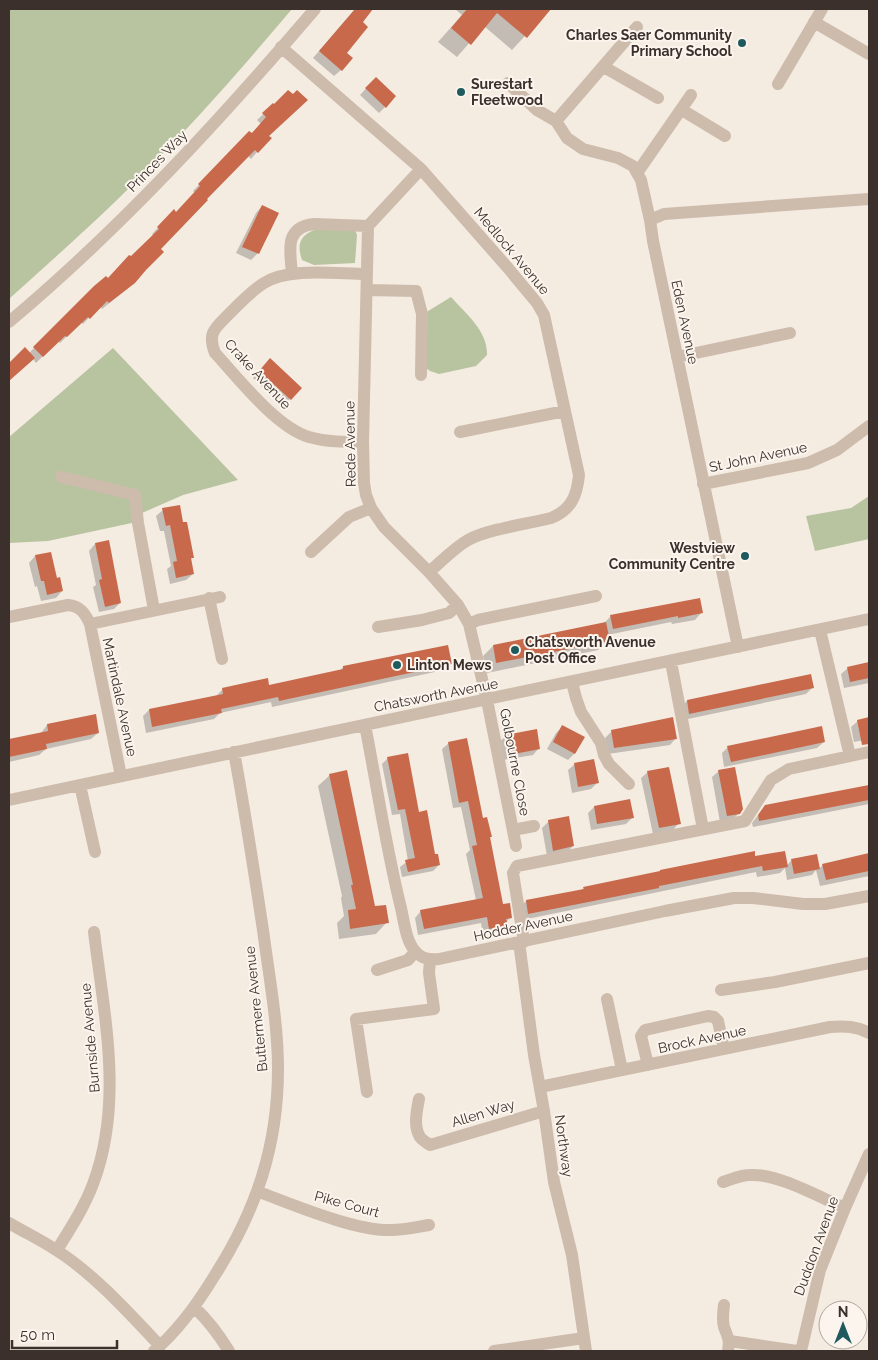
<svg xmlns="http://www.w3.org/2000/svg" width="878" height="1360" font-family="Raleway,sans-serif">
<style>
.green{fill:#b8c4a0}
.shadow{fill:#0003}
.building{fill:#c8694b}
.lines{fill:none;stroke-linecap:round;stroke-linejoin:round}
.minor{stroke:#cdbbac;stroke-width:12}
.poi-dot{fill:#1f5a5e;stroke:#fbf5ee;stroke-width:2}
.labels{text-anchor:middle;stroke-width:4;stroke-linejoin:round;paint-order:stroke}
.poi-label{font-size:14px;font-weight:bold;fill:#3b302b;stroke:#fbf5ee;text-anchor:start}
.street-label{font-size:14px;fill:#3b302b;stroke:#fbf5ee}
</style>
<rect width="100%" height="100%" fill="#f4ebe1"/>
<path class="green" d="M9,9H292C243,67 193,124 139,178C98,220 53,259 9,299Z
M314,230H355L357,235L355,263L314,265L302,260C297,246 299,236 314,230Z
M451,297C466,314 488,331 487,355L476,366L439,374L430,371L426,368L425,313Z
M113,348L238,480L183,495L142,513L141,521L48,541L9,543V437Z
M869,496V539L815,551L806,516L851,508Z"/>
<path class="shadow" d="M355,9H372L361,22L345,53L341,70L334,76L313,58Z
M455,9H546L548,11L512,50L484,26L457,57L438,42L462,15Z
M376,78L385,107L379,113L360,95Z
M273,105L268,136L257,152L251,159L248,156L159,249L127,289L102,309L100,306L83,324L81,322L60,343L58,341L36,363L33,359L9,380V364L25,349L29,353L95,287L108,280L154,236L152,234L174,211L176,213L195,193L193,191L217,166L251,134L261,124L257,120Z
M262,206L278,214L257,254L251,260L236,253L256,213Z
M270,360L300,388L283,406L253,378Z
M163,510L193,557L190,560L193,574L186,580L170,584L167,569L171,566L164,531H160L156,516Z
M108,542L120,603L114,609L99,612L93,587L96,585L89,551L95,544Z
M50,553L56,579L62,591L56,598L41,601L37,586L35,587L29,563L35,556Z
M701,613L695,620L672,624L671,622L607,635L608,640L598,650L487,673L483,656L493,646L604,623L611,616Z
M450,664L444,670L272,707L271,702L220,713L214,719L146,733L143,716L149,710L216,696L223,689L268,686L340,671L343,667Z
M869,664V683L844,688L841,674L848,668Z
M812,688L806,694L683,720L681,707L687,701Z
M869,718V739L854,742L851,727L858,721Z
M47,725L98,733L91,739L46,749L39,755L9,762V740L41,733Z
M562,727L583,738L574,754L568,760L547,749L556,733Z
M612,731L676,738L670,745L608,754L605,738Z
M506,736L539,748L533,755L503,760L499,742Z
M824,742L817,748L724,767L722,753L728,747Z
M449,743L489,838L502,906L511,917L506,922V925L500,931L483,935L481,923L418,935L415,918L421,911L476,900L466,854L470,850L461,807L453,808L442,749Z
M388,758L418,813L439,865L433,871L402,877L400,867L408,861L400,814L392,815L382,764Z
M575,764L597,783L591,789L572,793L568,770Z
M719,771L739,813L732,820L720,822L712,777Z
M648,772L679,823L673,830L653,834L641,778Z
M330,775L374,907L387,922L376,934L339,939L337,923L344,916L341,898L342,896L318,786Z
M869,786V804L753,827L752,823L765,806Z
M594,807L633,817L626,824L591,830L588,813Z
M549,821L573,846L567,852L547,856L542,828Z
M869,855V876L820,886L816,870L812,875L787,880L785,868L780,873L757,877L756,872L522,920L520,908L526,901L581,890L584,888L754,857L786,866L791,861L816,856L819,869L823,865Z"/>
<path class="building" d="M355,9H373L363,22L368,27L347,53L353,58L342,71L319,51Z
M467,9H551L527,38L497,13L471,45L451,28Z
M376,77L396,96L386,108L365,88Z
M288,90L293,94L297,90L308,100L269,136L272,138L258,153L255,150L207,199L208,200L161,249L164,252L146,270L135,283L109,303L107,301L90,319L88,317L67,337L65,336L43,357L33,347L94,286L106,276L108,278L129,255L131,256L159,229L157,227L174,209L176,212L200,186L198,184L223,158L249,131L252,133L266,117L262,113L273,103L274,104Z
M262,205L279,213L259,254L242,247Z
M25,347L35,358L9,381V363Z
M270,358L302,388L291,400L259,371Z
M180,505L183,522H187L194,558H191L194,574L176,578L173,562L177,561L170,525L166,526L162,508Z
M109,540L121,603L105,607L99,580L102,579L95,543Z
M51,552L57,578L60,577L63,591L47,595L44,581H41L35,555Z
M700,598L703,613L678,618V616L613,629L610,615Z
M606,622L610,641L496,663L493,645Z
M448,645L452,664L279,701L278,697L221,709L222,713L152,727L149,709L223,694L222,688L268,678L269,685L343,669V666Z
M869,662V678L850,682L847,667Z
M811,674L814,688L689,714L687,700Z
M96,714L99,733L46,744L47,749L9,757V739L48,731L47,724Z
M673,717L677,739L614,748L611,730Z
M869,717V744L862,745L857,720Z
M562,725L585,737L575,754L553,742Z
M822,726L825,742L731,762L727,746Z
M537,729L540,749L509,755L505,735Z
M467,738L483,818L487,817L492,837H490L503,904L510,903L512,918L506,919L508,925L489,929L487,917L424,929L420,910L483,898L472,846L477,845L468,801L459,803L448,742Z
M408,753L419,812L427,810L435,854H438L440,865L408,872L405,860L415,858L405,809L398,810L387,757Z
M594,759L599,783L578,787L574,763Z
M669,767L681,824L659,828L647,771Z
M735,767L743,809L740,814L727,816L718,770Z
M347,770L375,906L386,905L389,923L350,929L348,910L356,909L351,885H353L329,774Z
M869,785V800L759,821L758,815L765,805Z
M630,799L634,818L597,824L594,806Z
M569,816L574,846L553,851L548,820Z
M755,851V856L785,851L788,867L763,871L762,866L659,886V888L528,914L526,900L584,889L583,887L660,871V870Z
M869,853V871L826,880L822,864Z
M817,854L820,869L794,874L791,859Z"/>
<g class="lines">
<path class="minor" d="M814,22L869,54
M281,47L421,169L508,268L537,303L544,315L579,475C577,496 571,510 551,518C528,524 488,529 468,540C454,548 442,561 429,572
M604,67L658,98
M508,83L537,110L556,121L567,138L583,149L618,158L633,166L641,180L650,220
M778,84L822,9
M682,110L725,136
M556,121L637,27
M421,169L368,226L363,442L364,483L366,495L371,508L384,527L429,572L458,605L469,624L487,700L516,846
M637,173L691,95
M292,273C290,251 284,227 314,224L368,226
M367,290L416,291L422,314L421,375
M9,322C121,228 220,120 315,9
M677,357L790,333
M460,432L565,411
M363,442C345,442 327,442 309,437C276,427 239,379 215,353C207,333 215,328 229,314C240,303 251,291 264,283C289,267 337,274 367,274
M61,477L135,495L138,523L154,610
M703,484L808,463L837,450L869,426
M311,552L349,517L371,508
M209,598L222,659
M9,617L68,605C80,606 85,613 90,624L121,776
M90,624L220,597
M469,624L478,620L596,596
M378,627L422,620L449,613L458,605
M820,630L850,756
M738,647L653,241L650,220L664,214L869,199
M671,662L703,829
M572,682L576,698L581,712L601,743L604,755L609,764L629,784
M365,725C377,786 386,848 401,908C404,921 406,941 415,951C421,959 430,960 439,959L665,911L734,898H753L803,904H825L869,896
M80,785L95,852
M9,800C296,739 582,679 869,619
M513,830L534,826
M519,942L534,1055L544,1111L554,1182L572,1255L586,1351
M524,942L513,873L517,866L745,821L771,780L789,769L869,752
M377,970L408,960L415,952
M721,990L775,982L869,963
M607,999L622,1070
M648,1065L641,1036L645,1030L708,1016L714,1017L718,1021L724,1049
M540,1087L830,1027C845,1026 856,1026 869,1033
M367,1092L356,1019L434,1009L429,973L430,960
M419,1099C417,1110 413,1126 420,1137C422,1140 427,1143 430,1145L544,1111
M723,1182C732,1179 741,1175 750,1175C777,1173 819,1197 845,1208
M259,1192C294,1205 355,1231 391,1230C404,1230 417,1227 429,1225
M9,1223C24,1232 41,1240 56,1250C93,1273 130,1314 160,1346
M57,1250C70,1229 84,1208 93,1184C124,1102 104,1015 94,932
M724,1305C723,1313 722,1320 724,1327C728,1338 730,1339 728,1351
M195,1308C209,1321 219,1335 229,1351
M730,1341L797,1351
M154,1351C179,1330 198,1303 215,1275C256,1211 278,1146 278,1069C278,1023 269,976 263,930C254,871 245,811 234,752
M494,1351L584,1338
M801,1351L820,1270L845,1208L869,1154"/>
</g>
<g class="poi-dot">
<circle cx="742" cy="43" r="5"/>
<circle cx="461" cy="92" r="5"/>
<circle cx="745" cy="556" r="5"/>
<circle cx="515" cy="650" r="5"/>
<circle cx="397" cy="665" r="5"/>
</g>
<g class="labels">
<g class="poi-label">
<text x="732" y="40" text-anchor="end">Charles Saer Community<tspan x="732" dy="16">Primary School</tspan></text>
<text x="471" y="89">Surestart<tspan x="471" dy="16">Fleetwood</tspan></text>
<text x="735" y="553" text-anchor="end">Westview<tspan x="735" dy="16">Community Centre</tspan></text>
<text x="525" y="647">Chatsworth Avenue<tspan x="525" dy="16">Post Office</tspan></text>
<text x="407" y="670">Linton Mews</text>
</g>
<g class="street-label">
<text transform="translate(157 161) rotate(-46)" y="5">Princes Way</text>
<text transform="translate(512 251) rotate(50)" y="5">Medlock Avenue</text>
<text transform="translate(685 322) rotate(78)" y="5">Eden Avenue</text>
<text transform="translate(258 374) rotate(47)" y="5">Crake Avenue</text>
<text transform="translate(350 444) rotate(-91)" y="5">Rede Avenue</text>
<text transform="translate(758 457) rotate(-12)" y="5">St John Avenue</text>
<text transform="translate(436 695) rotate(-11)" y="5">Chatsworth Avenue</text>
<text transform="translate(120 697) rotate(78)" y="5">Martindale Avenue</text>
<text transform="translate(515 762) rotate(79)" y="5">Golbourne Close</text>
<text transform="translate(523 926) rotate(-12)" y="5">Hodder Avenue</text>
<text transform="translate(256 1009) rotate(-96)" y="5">Buttermere Avenue</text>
<text transform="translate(90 1038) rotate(-95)" y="5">Burnside Avenue</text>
<text transform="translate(702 1039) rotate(-12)" y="5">Brock Avenue</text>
<text transform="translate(483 1113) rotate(-17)" y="5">Allen Way</text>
<text transform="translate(564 1146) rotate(82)" y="5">Northway</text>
<text transform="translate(347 1204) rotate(15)" y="5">Pike Court</text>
<text transform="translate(816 1246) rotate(-70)" y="5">Duddon Avenue</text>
</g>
</g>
<rect width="878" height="1360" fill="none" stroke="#3b302b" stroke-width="20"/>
<g transform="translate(843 1325)"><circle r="24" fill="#fbf5ee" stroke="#aea6a0"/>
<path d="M0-4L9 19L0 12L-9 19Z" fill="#1f5a5e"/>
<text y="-8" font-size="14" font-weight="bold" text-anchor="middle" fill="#3b302b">N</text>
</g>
<path d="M12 1340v8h105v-8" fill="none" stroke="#3b302b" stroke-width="2.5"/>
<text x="20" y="1340" font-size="15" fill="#3b302b" stroke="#fbf5ee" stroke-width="4" paint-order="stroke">50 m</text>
</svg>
